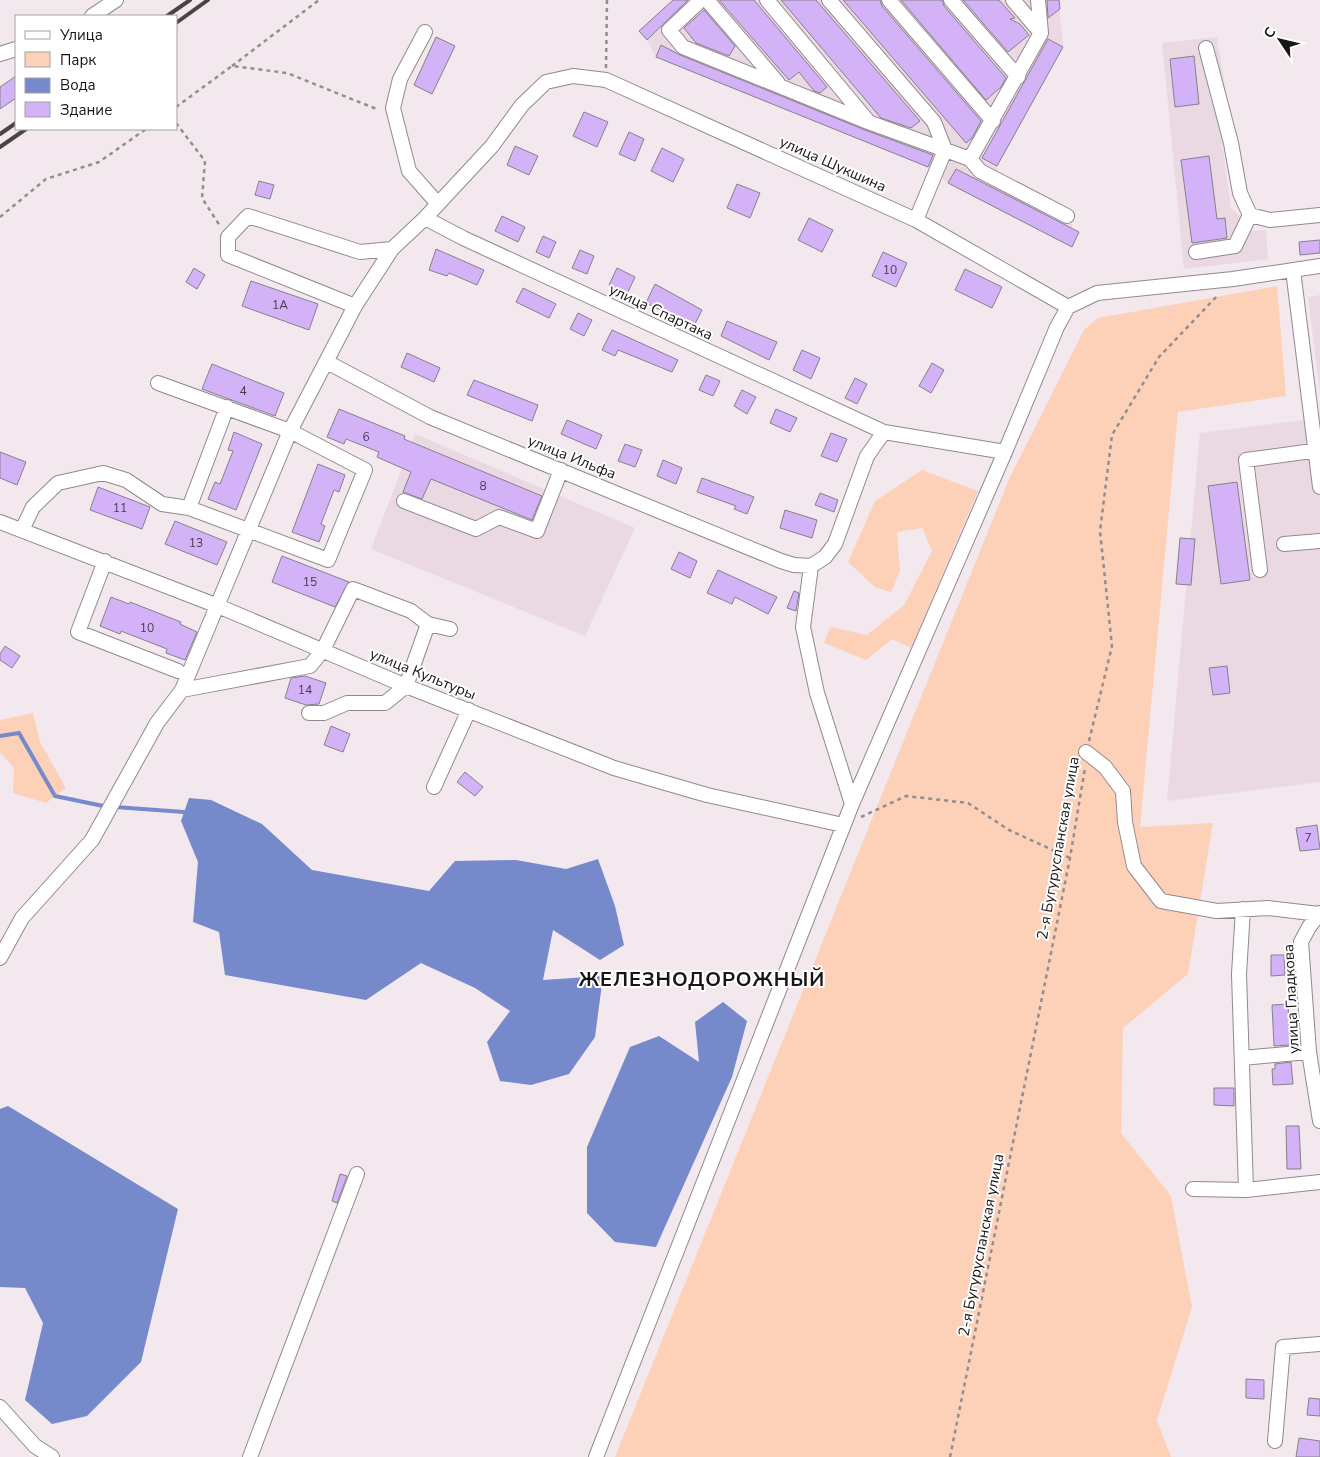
<svg xmlns="http://www.w3.org/2000/svg" width="1320" height="1457" font-family="'Nunito Sans',sans-serif">
<style>
.built{fill:#ead9e3}
.green{fill:#fdd1b8}
.water{fill:#7689cb}
.lines{fill:none;stroke-linecap:round;stroke-linejoin:round}
.stream{stroke:#7689cb;stroke-width:4}
.building{fill:#d3b2f7;stroke:#85818a}
.minor-casing{stroke:#92898e;stroke-width:16}
.path{stroke:#948d90;stroke-width:2.5;stroke-dasharray:4 4;stroke-linecap:butt}
.minor{stroke:#fff;stroke-width:14}
.rail{stroke:#494547;stroke-width:4}
.labels{text-anchor:middle;stroke-width:4;stroke-linejoin:round;paint-order:stroke}
.number-label{font-size:12px;fill:#473c4e}
.street-label{font-size:15px;fill:#181516;stroke:#fff}
.district-label{font-size:20px;font-weight:bold;letter-spacing:1px;fill:#181516;stroke:#fff}
</style>
<rect width="100%" height="100%" fill="#f2e8ee"/>
<path class="built" d="M673,0H1059L1063,47L997,166L1001,183L1072,224V247L948,183L928,167L656,57L647,40L639,31Z
M1217,37L1231,125L1220,127L1231,208L1251,225L1252,231L1266,230L1268,259L1184,269L1162,43Z
M1320,295V393L1308,297Z
M1320,418V782L1167,801L1200,433Z
M415,434L635,528L585,636L371,549Z"/>
<path class="green" d="M1277,286L1286,396L1178,412L1140,827L1213,823L1188,974L1123,1028L1121,1133L1171,1196L1192,1307L1157,1420L1171,1457H615L1009,479L1084,330L1098,318Z
M922,470L978,491L911,648L892,639L866,660L824,643L830,627L867,635L904,605L932,551L922,528L897,532L900,571L891,592L875,587L848,562L875,501Z
M33,713L40,742L66,788L46,803L13,793L14,768L0,752V720Z"/>
<path class="water" d="M189,798L211,800L262,824L312,870L429,891L455,861L516,860L566,869L598,859L615,906L624,945L600,960L553,930L543,980L603,976L595,1037L569,1074L531,1085L500,1081L487,1042L510,1011L475,988L421,963L366,1000L225,975L219,932L193,922L198,862L181,821Z
M723,1002L747,1021L732,1077L656,1247L615,1242L587,1213V1147L630,1047L659,1036L699,1062L695,1022Z
M8,1106L178,1209L141,1362L87,1416L52,1424L25,1400L43,1323L25,1288L0,1287V1109Z"/>
<g class="lines">
<path class="stream" d="M0,736L19,733L55,796L108,807
M115,807L184,812L187,815"/>
</g>
<path class="building" d="M673,0H688L647,40L639,31Z
M719,0H754L827,87L820,93L814,91L799,72L789,80Z
M781,0H816L920,121L911,128L881,118Z
M843,0H880L882,6L981,121L972,138L966,143Z
M901,0H942L944,6L1006,78L1001,87L986,100Z
M963,0H999L1015,18L1010,19L1020,24L1029,35L1008,52Z
M1047,0H1059L1060,9L1048,18Z
M704,10L735,46L729,56L696,43L684,28Z
M436,37L455,46L432,94L414,85Z
M1048,39L1063,47L997,166L982,158Z
M661,45L680,55L865,130L933,155L928,167L656,57Z
M1194,56L1199,104L1175,107L1170,59Z
M16,76V98L0,109V87Z
M584,112L608,122L597,147L573,136Z
M629,132L644,139L635,161L619,154Z
M515,146L538,156L529,175L507,165Z
M662,148L684,159L673,182L651,171Z
M1209,156L1217,219L1225,218L1227,238L1192,243L1181,160Z
M956,169L1079,232L1072,247L948,183Z
M259,181L274,185L270,199L255,195Z
M737,184L760,193L750,218L727,208Z
M502,216L525,227L518,242L495,231Z
M809,218L833,230L822,252L798,240Z
M543,236L556,242L549,258L536,252Z
M1320,240V253L1300,255L1299,242Z
M436,249L484,270L477,285L449,273L447,276L429,270Z
M580,250L594,256L587,274L572,268Z
M883,252L907,263L896,287L872,276Z
M194,268L205,275L197,289L186,282Z
M617,268L635,277L627,294L609,285Z
M965,269L1002,287L992,308L955,290Z
M251,281L318,304L309,330L242,306Z
M655,284L702,310L694,326L646,303Z
M523,288L556,304L549,318L516,302Z
M578,313L592,320L584,336L570,329Z
M727,321L777,342L769,360L721,336Z
M612,330L678,360L672,372L618,350L615,356L602,350Z
M802,350L820,358L811,379L793,370Z
M407,353L440,368L434,382L401,367Z
M932,363L944,370L931,393L919,386Z
M212,364L284,393L275,416L202,389Z
M706,375L720,381L713,396L699,390Z
M855,378L867,384L857,404L845,398Z
M474,380L538,405L532,421L467,395Z
M742,390L756,397L747,414L734,406Z
M339,409L405,436L404,439L542,496L532,520L431,479L422,499L403,492L411,472L377,457L379,452L346,439L344,444L327,437Z
M776,409L797,418L790,432L770,423Z
M567,420L602,435L596,449L561,434Z
M234,432L262,444L236,510L208,499L215,482L220,484L233,451L228,450Z
M831,433L847,439L837,462L821,456Z
M625,444L642,450L635,467L618,461Z
M0,452L26,462L17,485L0,478Z
M663,460L682,468L676,484L657,476Z
M318,464L345,475L339,492L334,490L321,524L325,526L319,542L292,532Z
M702,478L754,497L747,514L734,509L736,506L697,492Z
M1237,482L1250,580L1221,584L1208,486Z
M98,487L150,507L142,529L90,510Z
M820,493L838,500L834,512L815,505Z
M785,510L817,520L812,538L780,528Z
M175,521L227,542L217,565L165,544Z
M1180,538L1195,539L1191,585L1176,584Z
M679,552L697,561L690,578L671,569Z
M282,556L349,582L335,607L272,582Z
M718,570L777,597L768,614L735,597L732,604L707,593Z
M794,591L799,593L796,611L787,608Z
M111,597L129,604L130,602L181,622L180,624L197,632L185,660L166,653L167,649L121,631L120,634L100,626Z
M5,646L20,656L12,668L0,660V654Z
M1227,666L1230,693L1213,695L1209,668Z
M305,676L326,683L319,704L306,705L285,698L291,678Z
M331,726L350,734L343,752L324,745Z
M465,772L483,787L475,796L457,782Z
M1317,825L1320,849L1300,851L1296,828Z
M1271,955H1284L1285,975L1271,976Z
M1288,1004L1290,1045L1274,1046L1272,1005Z
M1291,1062L1293,1084L1273,1085L1272,1069H1275V1064Z
M1214,1088H1234V1106L1214,1105Z
M1286,1126H1299L1301,1169H1287Z
M340,1174L347,1176L337,1203L332,1201Z
M1246,1379L1264,1380V1399L1246,1398Z
M1309,1398L1320,1399V1416L1307,1415Z
M1299,1438L1320,1441V1457H1296Z"/>
<g class="lines">
<g class="minor-casing">
<path id="minor" d="M701,0L669,30L683,47L868,122L970,159L1041,33L1038,0
M707,0L778,83
M767,0L867,120
M829,0L934,122L945,150L916,220
M889,0L993,121
M951,0L1018,77
M1013,0L1041,33
M92,16L116,0
M425,32L400,79L393,108L409,171L438,204
M1206,48L1231,143L1240,193L1250,215L1270,220L1320,215
M0,54L16,49
M970,159L980,171L1067,216
M425,218L463,238L884,432
M1196,252L1235,246L1250,215
M1293,270L1320,487
M355,306L228,255V237L248,216L360,252L392,249
M327,362L430,417L781,561L794,565L811,566
M404,501L476,529L499,517L537,531L561,470
M189,508L227,407
M0,522L218,606L406,686L614,768L707,795L843,825
M22,530L33,507L58,483L103,473L126,480L162,504L189,508L328,560L365,470L290,431L158,383
M1284,544L1320,541
M105,561L78,632L178,671
M1260,570L1246,460L1320,450
M182,690L310,666L323,650L353,589L411,611L428,624L450,629
M309,713H324L347,703H385L406,686L428,624
M1086,752L1105,767L1123,791L1125,822L1134,866L1161,901L1217,911L1268,908L1319,914
M434,787L469,710
M852,804L817,693L803,627L811,566L825,557L835,544L867,456L884,432L1005,452
M1243,909L1239,974L1246,1190
M1320,913L1309,927L1301,942L1309,1052L1320,1121
M0,958L22,918L92,840L157,723L182,690L290,431L355,306L392,249L425,218L492,146L522,105L546,82L573,76L606,80L916,220L1068,307
M1242,1058L1309,1052
M1193,1189L1246,1190L1320,1182
M0,1407L35,1446L52,1457
M1275,1441L1283,1347L1320,1344
M250,1457L357,1174
M596,1457L852,804L1005,452L1057,327L1068,307L1097,293L1233,279L1320,266"/>
</g>
<path class="path" d="M232,66L319,0
M606,68L607,0
M176,107L232,66L287,73L379,110
M176,123L205,161L202,198L220,226
M0,217L46,179L99,162L146,129
M1089,741L1112,646L1100,531L1112,435L1159,357L1218,295
M861,817L906,796L968,803L1009,830L1070,858
M950,1457L1070,858L1085,768"/>
<use href="#minor" class="minor"/>
<path class="rail" d="M167,16L190,0
M176,23L208,0
M0,134L16,123
M0,147L26,129"/>
</g>
<g class="labels">
<g class="number-label">
<text x="890" y="274">10</text>
<text x="280" y="309">1А</text>
<text x="243" y="395">4</text>
<text x="366" y="441">6</text>
<text x="483" y="490">8</text>
<text x="120" y="512">11</text>
<text x="196" y="547">13</text>
<text x="310" y="586">15</text>
<text x="147" y="632">10</text>
<text x="305" y="694">14</text>
<text x="1308" y="842">7</text>
</g>
<g class="street-label">
<text transform="translate(833 164) rotate(24)" y="5">улица Шукшина</text>
<text transform="translate(661 312) rotate(25)" y="5">улица Спартака</text>
<text transform="translate(572 457) rotate(22)" y="5">улица Ильфа</text>
<text transform="translate(423 674) rotate(22)" y="5">улица Культуры</text>
<text transform="translate(1058 848) rotate(-80)" y="5">2-я Бугурусланская улица</text>
<text transform="translate(1291 999) rotate(-93)" y="5">улица Гладкова</text>
<text transform="translate(981 1245) rotate(-79)" y="5">2-я Бугурусланская улица</text>
</g>
<g class="district-label">
<text x="702" y="986">ЖЕЛЕЗНОДОРОЖНЫЙ</text>
</g>
</g>
<rect x="15" y="15" width="162" height="115" fill="#ffffff" stroke="#a3a1a2"/>
<rect x="25" y="31" width="25" height="8" fill="#ffffff" stroke="#a3a1a2"/>
<text x="60" y="40" font-size="15" fill="#181516">Улица</text>
<rect x="25" y="52" width="25" height="15" fill="#fdd1b8" stroke="#a3a1a2"/>
<text x="60" y="65" font-size="15" fill="#181516">Парк</text>
<rect x="25" y="78" width="25" height="15" fill="#7689cb" stroke="#a3a1a2"/>
<text x="60" y="90" font-size="15" fill="#181516">Вода</text>
<rect x="25" y="102" width="25" height="15" fill="#d3b2f7" stroke="#a3a1a2"/>
<text x="60" y="115" font-size="15" fill="#181516">Здание</text>
<g transform="translate(1280 40) rotate(305)" stroke="#ffffff" stroke-width="4" paint-order="stroke">
<path d="M0-4L9 19L0 12L-9 19Z" fill="#181516"/>
<text y="-8" font-size="14" font-weight="bold" text-anchor="middle" fill="#181516">С</text>
</g>
</svg>
